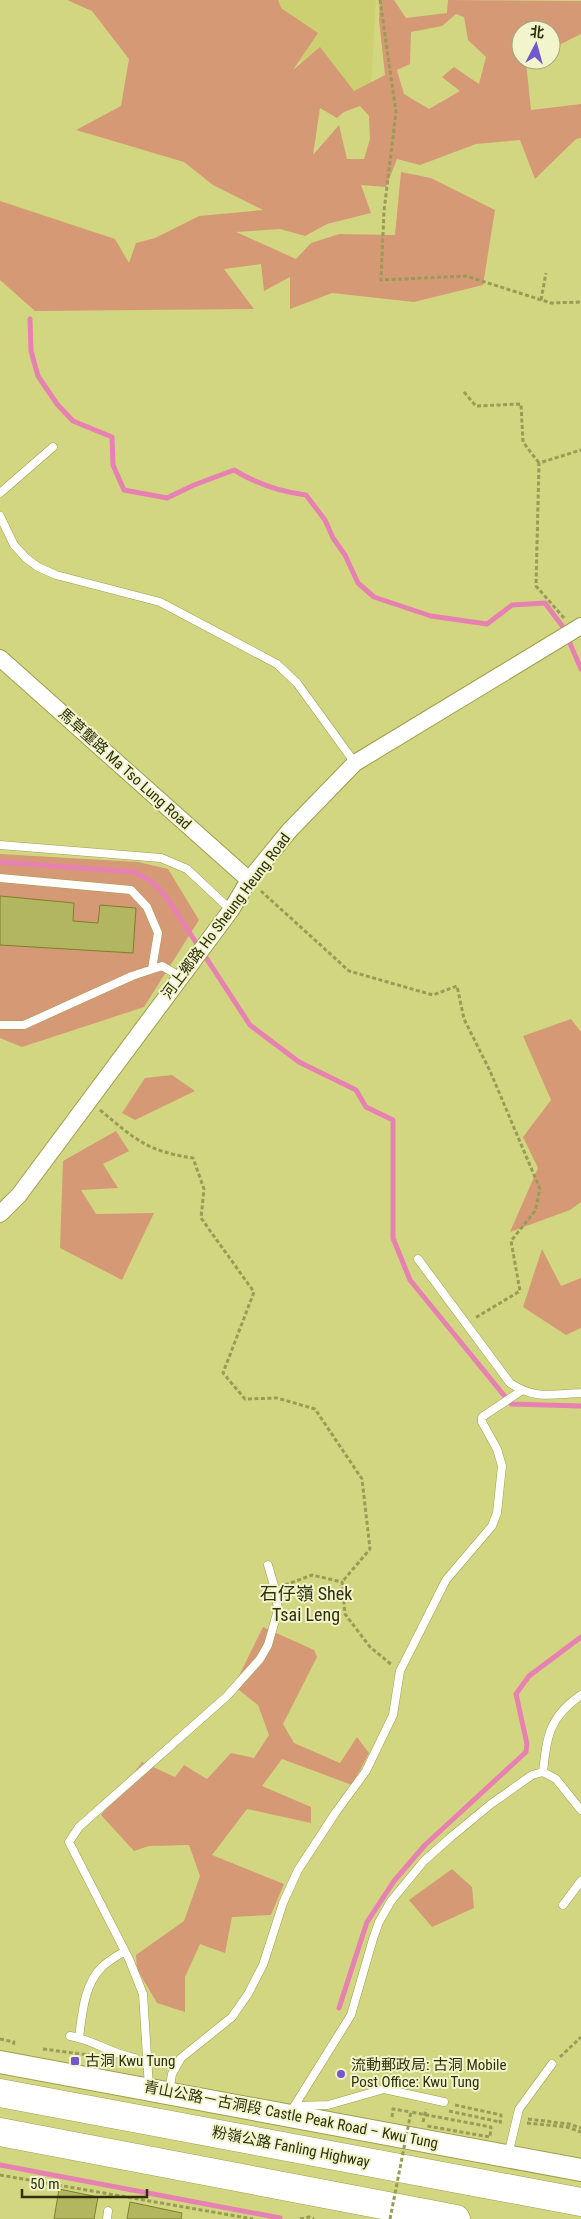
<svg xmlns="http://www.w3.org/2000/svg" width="581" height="2219" font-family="'Roboto Condensed','Noto Sans SC',sans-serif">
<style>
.built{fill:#cdd071}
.green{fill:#d59976;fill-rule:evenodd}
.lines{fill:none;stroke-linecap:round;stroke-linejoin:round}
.stream{stroke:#e681b2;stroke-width:5}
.building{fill:#b3b661;stroke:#7f8029}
.service-casing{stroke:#9d9f4a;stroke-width:9}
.minor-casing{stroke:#9d9f4a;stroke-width:18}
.secondary-casing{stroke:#9d9f4a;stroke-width:24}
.motorway-casing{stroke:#9d9f4a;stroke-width:29}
.path{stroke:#999b56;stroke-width:3;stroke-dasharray:4 2.5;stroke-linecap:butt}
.service{stroke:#fff;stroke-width:8}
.minor{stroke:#fff;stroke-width:16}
.secondary{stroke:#fff;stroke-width:22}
.motorway{stroke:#fff;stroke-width:28}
.path-bridge{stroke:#999b56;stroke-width:3;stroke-dasharray:4 2.5;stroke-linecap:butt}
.poi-dot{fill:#7456d0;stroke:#f2f4cb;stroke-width:2}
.labels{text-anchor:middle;stroke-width:4;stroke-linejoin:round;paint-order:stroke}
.street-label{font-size:15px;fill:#2f300b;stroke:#f2f4cb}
.poi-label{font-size:15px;fill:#2f300b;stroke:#f2f4cb;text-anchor:start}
.quarter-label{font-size:18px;fill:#2f300b;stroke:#f2f4cb}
</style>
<rect width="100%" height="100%" fill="#d3d680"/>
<path class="built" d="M243,0H376L370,107L334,70L272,55Z"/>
<path class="green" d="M67,0H278L281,8L318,33L293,70L320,47L354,91L385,75L379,20L380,0H394L406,18L447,13L448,0L581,1V34L551,49V30H521V60H529L526,62L531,110L581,104V138L576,139L535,179L520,140L476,144L420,165L397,159L386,187L361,185L371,213L327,224L305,236L280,229L236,232L296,259L311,243L339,234L395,235L401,172L431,178L495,210L483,285L414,302L332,293L290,309V277L264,291L261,264L224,269L254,309L35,311L0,280V201L115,239L129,263L136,243L155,238L199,216L263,210L213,185L184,162L76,130L121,106L129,59L92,11ZM456,14L464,17L468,40L486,57L479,84L454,67L442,77L460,91L429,109L404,94L397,70L410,64L411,32L442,26ZM360,106L369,116L370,139L364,159H347L339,125L313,155L320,108L337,118L344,112Z
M0,854L138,862L168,869L199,920L144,1007L22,1047L0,1038Z
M571,1019L581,1032V1202L570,1210L510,1232L538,1168L523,1137L551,1100L523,1036Z
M172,1075L195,1091L135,1120L122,1113L145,1078Z
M116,1131L129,1151L103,1164L118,1188L81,1190L96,1214L154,1213L122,1280L60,1248L63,1161Z
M542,1249L561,1286L581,1278V1328L566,1335L523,1307Z
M263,1627L314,1650L317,1657L283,1724L294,1743L340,1763L357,1737L369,1753L352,1785L282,1759L262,1786L311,1807V1823L247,1809L212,1855L284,1884L271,1915L232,1917L225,1953L200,1944L185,1977V2012L157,2003L137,1969L136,1955L184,1921L200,1876L189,1845L149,1846L134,1851L101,1815L142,1762L175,1777L184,1765L207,1779L231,1753L254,1758L269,1735L258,1705L234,1686Z
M452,1869L472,1887L474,1908L432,1927L409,1900Z"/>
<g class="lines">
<path class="stream" d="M30,319L31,351L38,376L57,404L73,421L112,437L113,465L124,490L167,498L194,485L234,470C257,484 279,492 306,495L325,520L333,538L345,555L358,583L374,597L431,616L487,624L512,605L545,603L563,627L581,669
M0,862L135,872L152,882L165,895L250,1025L299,1062L356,1090L366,1107L393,1120V1238L410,1280L511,1404L581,1406
M339,2008L367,1922L394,1881L425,1845L526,1752L527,1744L516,1694L529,1676L581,1637
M0,2165L280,2218"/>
</g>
<path class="building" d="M0,896L74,903L73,921L98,923L100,905L136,908L133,953L0,945Z
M59,2189L98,2197L94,2219H54Z
M130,2202L182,2213L181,2219H127Z"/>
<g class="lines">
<g class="service-casing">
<path id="service" d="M0,493L53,447
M0,516L14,545L26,558L38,567L56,575L160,602L277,664L297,683L355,763
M0,845L161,858L187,869L231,910
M0,878L131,890L147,907L158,933L152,969
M0,1025H24L132,976L162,966L181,977
M418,1259L510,1383C535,1400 553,1394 581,1393
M543,1772C547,1736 549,1717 581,1695
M563,1905L581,1881
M70,2036C94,2040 111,2054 135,2058
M79,2038C82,2015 84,1984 102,1967C108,1961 117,1956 125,1951
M149,2087L143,1994L129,1959L69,1842L79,1827L227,1696L260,1659L268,1645L278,1610L275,1589L268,1565
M169,2092L172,2074L181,2058L232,2017L248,1994L263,1965L283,1903L298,1870L336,1812L366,1771L393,1715L400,1671L446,1580L492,1526L497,1513L502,1466L497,1449L482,1422V1417L521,1391
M296,2106L328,2105L384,2089L444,2102
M290,2113L351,2015L373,1939L379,1922L391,1901L424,1861L451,1837L491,1804L532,1775L543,1772L556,1779L581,1810
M508,2155L519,2109L552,2064
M107,2219L108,2211"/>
</g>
<g class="minor-casing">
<path id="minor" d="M0,658L249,880
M0,1214L19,1195L231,910L249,880L289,831L355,763L581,626"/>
</g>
<g class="secondary-casing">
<path id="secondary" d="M0,2062L581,2170"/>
</g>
<g class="motorway-casing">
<path id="motorway" d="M0,2093L581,2202
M0,2132L456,2219"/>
</g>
<path class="path" d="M380,0L396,112L384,211L381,280L466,276L551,303L581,302
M541,300L546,273
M464,392L476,406L521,404L523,442L539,463
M564,618L536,586L539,463L581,450
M261,891L349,971L433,995L457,986L464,1019L490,1071L540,1189L535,1211L511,1241L520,1291L475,1318
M100,1110C135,1139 146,1151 193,1158L204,1189L201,1218L254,1292L223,1373L245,1399L277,1398L315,1409L362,1479L370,1549L342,1582
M285,1585L312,1575L342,1582L345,1614L370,1647L392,1665
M0,2039L14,2042L13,2046
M43,2049L89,2055
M560,2057L581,2037
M455,2105L501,2115L500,2122L504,2123
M449,2111L500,2122
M392,2117L393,2109L411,2112
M528,2119L569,2124L581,2128
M423,2122L426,2109
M527,2123L567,2127L581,2132
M0,2175L253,2219
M300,2219L309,2217L314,2219"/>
<use href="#service" class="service"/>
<use href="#minor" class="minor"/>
<use href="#secondary" class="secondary"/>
<use href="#motorway" class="motorway"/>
<path class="path-bridge" d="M390,2219L411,2112L491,2127L490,2137L427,2126"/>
</g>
<g class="poi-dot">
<rect x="70" y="2056" width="10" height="10" rx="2.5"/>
<circle cx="341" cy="2074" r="5"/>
</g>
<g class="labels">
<g class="street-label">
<text transform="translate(125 769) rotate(42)" y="5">馬草壟路 Ma Tso Lung Road</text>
<text transform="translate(226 916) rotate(-53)" y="5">河上鄉路 Ho Sheung Heung Road</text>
<text transform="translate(291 2115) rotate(11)" y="5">青山公路－古洞段 Castle Peak Road – Kwu Tung</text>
<text transform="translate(291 2147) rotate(11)" y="5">粉嶺公路 Fanling Highway</text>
</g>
<g class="poi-label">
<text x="85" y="2066">古洞 Kwu Tung</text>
<text x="351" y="2070">流動郵政局: 古洞 Mobile<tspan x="351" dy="17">Post Office: Kwu Tung</tspan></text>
</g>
<g class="quarter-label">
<text x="306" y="1600">石仔嶺 Shek<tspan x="306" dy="21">Tsai Leng</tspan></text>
</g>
</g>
<g transform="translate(536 45) rotate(6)"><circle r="24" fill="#f2f4cb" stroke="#a4a67e"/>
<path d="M0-4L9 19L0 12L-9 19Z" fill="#7456d0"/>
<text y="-8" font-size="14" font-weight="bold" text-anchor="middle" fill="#2f300b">北</text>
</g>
<path d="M22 2189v8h125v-8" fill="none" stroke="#2f300b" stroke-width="2.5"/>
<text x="30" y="2189" font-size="15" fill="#2f300b" stroke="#f2f4cb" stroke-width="4" paint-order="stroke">50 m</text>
</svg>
